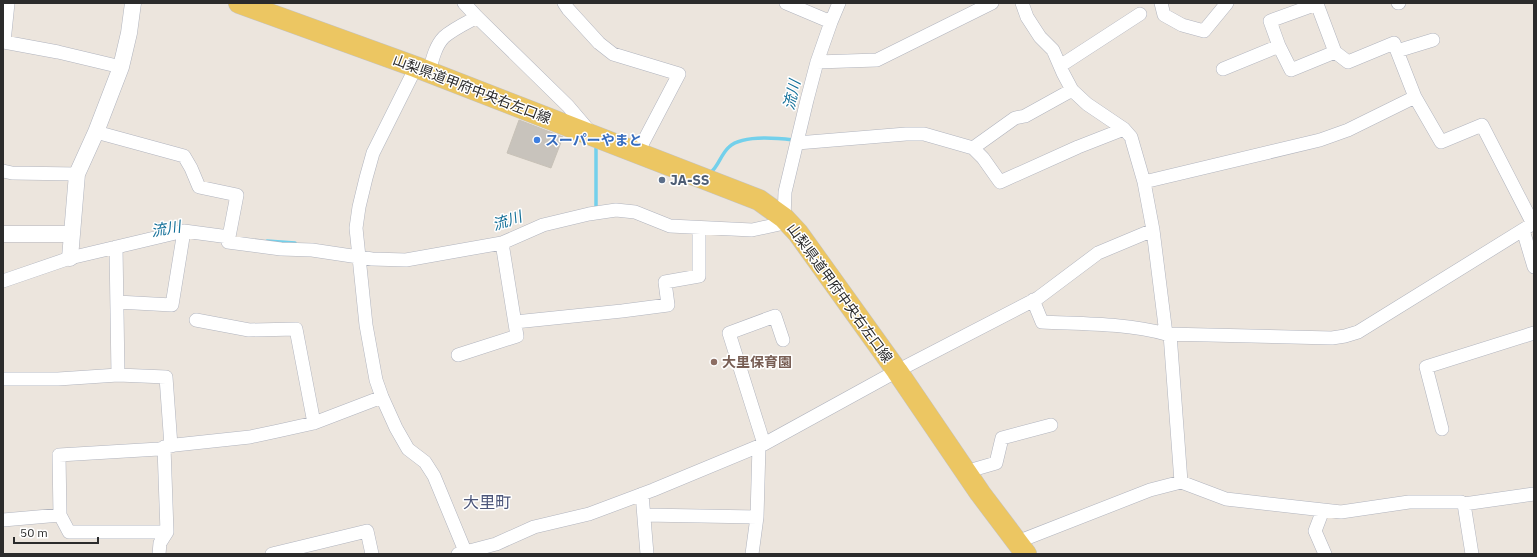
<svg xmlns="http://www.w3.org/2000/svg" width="1537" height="557" font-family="'IBM Plex Sans','Noto Sans JP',sans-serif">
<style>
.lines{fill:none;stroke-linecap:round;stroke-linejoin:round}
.stream{stroke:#73d0eb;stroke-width:3.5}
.building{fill:#c8c3bc;stroke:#c7c1b7}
.minor-casing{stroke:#b1b4be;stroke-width:14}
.tertiary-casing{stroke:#b1b4be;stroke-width:17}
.primary-casing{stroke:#c4c4c4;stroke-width:22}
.minor{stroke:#fff;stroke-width:13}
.tertiary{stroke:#fff;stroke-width:16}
.primary{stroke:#ecc662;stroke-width:21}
.shop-dot{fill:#3f7fe0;stroke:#fff;stroke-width:1.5}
.service-dot{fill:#5c6f8a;stroke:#fff;stroke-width:1.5}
.education-dot{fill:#8d6e63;stroke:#fff;stroke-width:1.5}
.labels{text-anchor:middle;stroke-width:3;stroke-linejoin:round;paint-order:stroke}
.street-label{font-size:14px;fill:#2b2b2b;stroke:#fff}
.shop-label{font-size:14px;font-weight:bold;fill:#366cbe;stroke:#fff;text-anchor:start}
.service-label{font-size:14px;font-weight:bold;fill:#4e5e75;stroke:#fff;text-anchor:start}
.education-label{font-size:14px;font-weight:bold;fill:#785e54;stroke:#fff;text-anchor:start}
.water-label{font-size:15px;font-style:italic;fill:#126f98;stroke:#fff}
.quarter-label{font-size:16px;fill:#4c567a;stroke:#fff}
</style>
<rect width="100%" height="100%" fill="#ece5dd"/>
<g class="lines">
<path class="stream" d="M711,172C718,167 721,154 729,147C742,135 777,138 793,140L794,138
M594,209H596V145
M267,241L295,243"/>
</g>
<path class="building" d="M519,120L563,137L551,168L507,153Z"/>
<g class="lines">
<g class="minor-casing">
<path id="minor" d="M8,3L4,42L58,52L121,67
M464,3L477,17L568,106L591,133
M564,3L568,9L599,43L613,54L679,74L638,152
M786,3L831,22
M1022,3L1027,17L1040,37L1053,50L1063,73L1072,90L1087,104L1124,129L1131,137L1144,182L1153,230L1166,334
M1161,3L1164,15L1182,25L1204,31L1227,3
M1398,3H1399
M1433,40L1397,51L1415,97L1441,142L1482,125L1533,224
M1279,46L1270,21L1317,4L1335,52
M817,62L877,60L992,3
M1060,66L1140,14
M416,67L373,153L366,178L359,207L356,228L359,257L366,325L376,380L382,397L396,428L408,449L425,462L434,476L465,551
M1223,69L1279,46L1291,70L1335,52L1348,62L1394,43L1397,51
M429,72C432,61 435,46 444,37C453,29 466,23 477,17
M96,132L184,156L191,168L199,187L237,195L228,242L281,249L312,250L372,259L406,260L502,243L543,225L589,214L616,210L635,212L670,226L752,230L789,222
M797,143L906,134H924L973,148L1015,118L1025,116L1072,90
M973,148L983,158L1000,182L1078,147L1124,129
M3,171L12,173L77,174
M1144,182L1320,140L1348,130L1415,97
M784,218L785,192L807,100L817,62L831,22L839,3
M1523,230L1534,267
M116,247L118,375
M3,281L70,258L184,231L229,237
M1033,300L1042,322C1083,324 1126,323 1166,334L1332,338L1345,336L1358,332L1534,223
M117,302L172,305L184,231
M196,320L249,330L296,329L314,423
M515,322L622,311L668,305L665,282L699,276V228
M1170,334L1181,482
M458,355L517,336L502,243
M3,379H58L118,375L166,377L171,446
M1442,429L1426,367L1534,333
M764,444L729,333L775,316L783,340
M965,472L996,463L1002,438L1051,425
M642,494L647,554
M1464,504L1534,494
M1323,510L1315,531L1325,554
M644,515L757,517
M3,520L60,515
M167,532H69L60,515L59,455L159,449L175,445L250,437L278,431L314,423L382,397
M1017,542L1150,490L1181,482L1226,499L1341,512L1409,502H1461L1464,504L1472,554
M159,554L160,543L167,532L164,447
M272,554L367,531L372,554
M458,554L496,544L534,527L589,514L653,490L764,444L897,371L1038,298L1098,253L1153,230
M752,554L757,517L759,446"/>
</g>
<g class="tertiary-casing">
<path id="tertiary" d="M3,234H72
M70,258L77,174L96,132L121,67L129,33L133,3"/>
</g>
<g class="primary-casing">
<path id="primary" d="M239,3L416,67L759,200L784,218L798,233L897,371L980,493L1026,554"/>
</g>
<use href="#minor" class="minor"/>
<use href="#tertiary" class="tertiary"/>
<use href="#primary" class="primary"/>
</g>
<circle class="shop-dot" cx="537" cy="140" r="4"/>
<circle class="service-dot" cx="662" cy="180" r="4"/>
<circle class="education-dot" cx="714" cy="362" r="4"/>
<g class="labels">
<g class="street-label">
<text transform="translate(472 89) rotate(21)" y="5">山梨県道甲府中央右左口線</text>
<text transform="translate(840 293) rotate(54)" y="5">山梨県道甲府中央右左口線</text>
</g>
<g class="shop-label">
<text x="545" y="145">スーパーやまと</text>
</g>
<g class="service-label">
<text x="670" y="185">JA-SS</text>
</g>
<g class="education-label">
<text x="722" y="367">大里保育園</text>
</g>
<g class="water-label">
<text transform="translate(792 95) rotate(-77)" y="5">流川</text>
<text transform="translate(507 221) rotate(-19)" y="5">流川</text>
<text transform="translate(166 229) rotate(-10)" y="5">流川</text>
</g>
<g class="quarter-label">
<text x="487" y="508">大里町</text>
</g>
</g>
<rect width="1537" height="557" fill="none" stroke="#2b2b2b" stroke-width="8"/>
<path d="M14 537v6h84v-6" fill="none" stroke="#2b2b2b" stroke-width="2"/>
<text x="20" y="537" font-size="12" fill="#2b2b2b" stroke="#ffffff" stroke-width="3" paint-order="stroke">50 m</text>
</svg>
